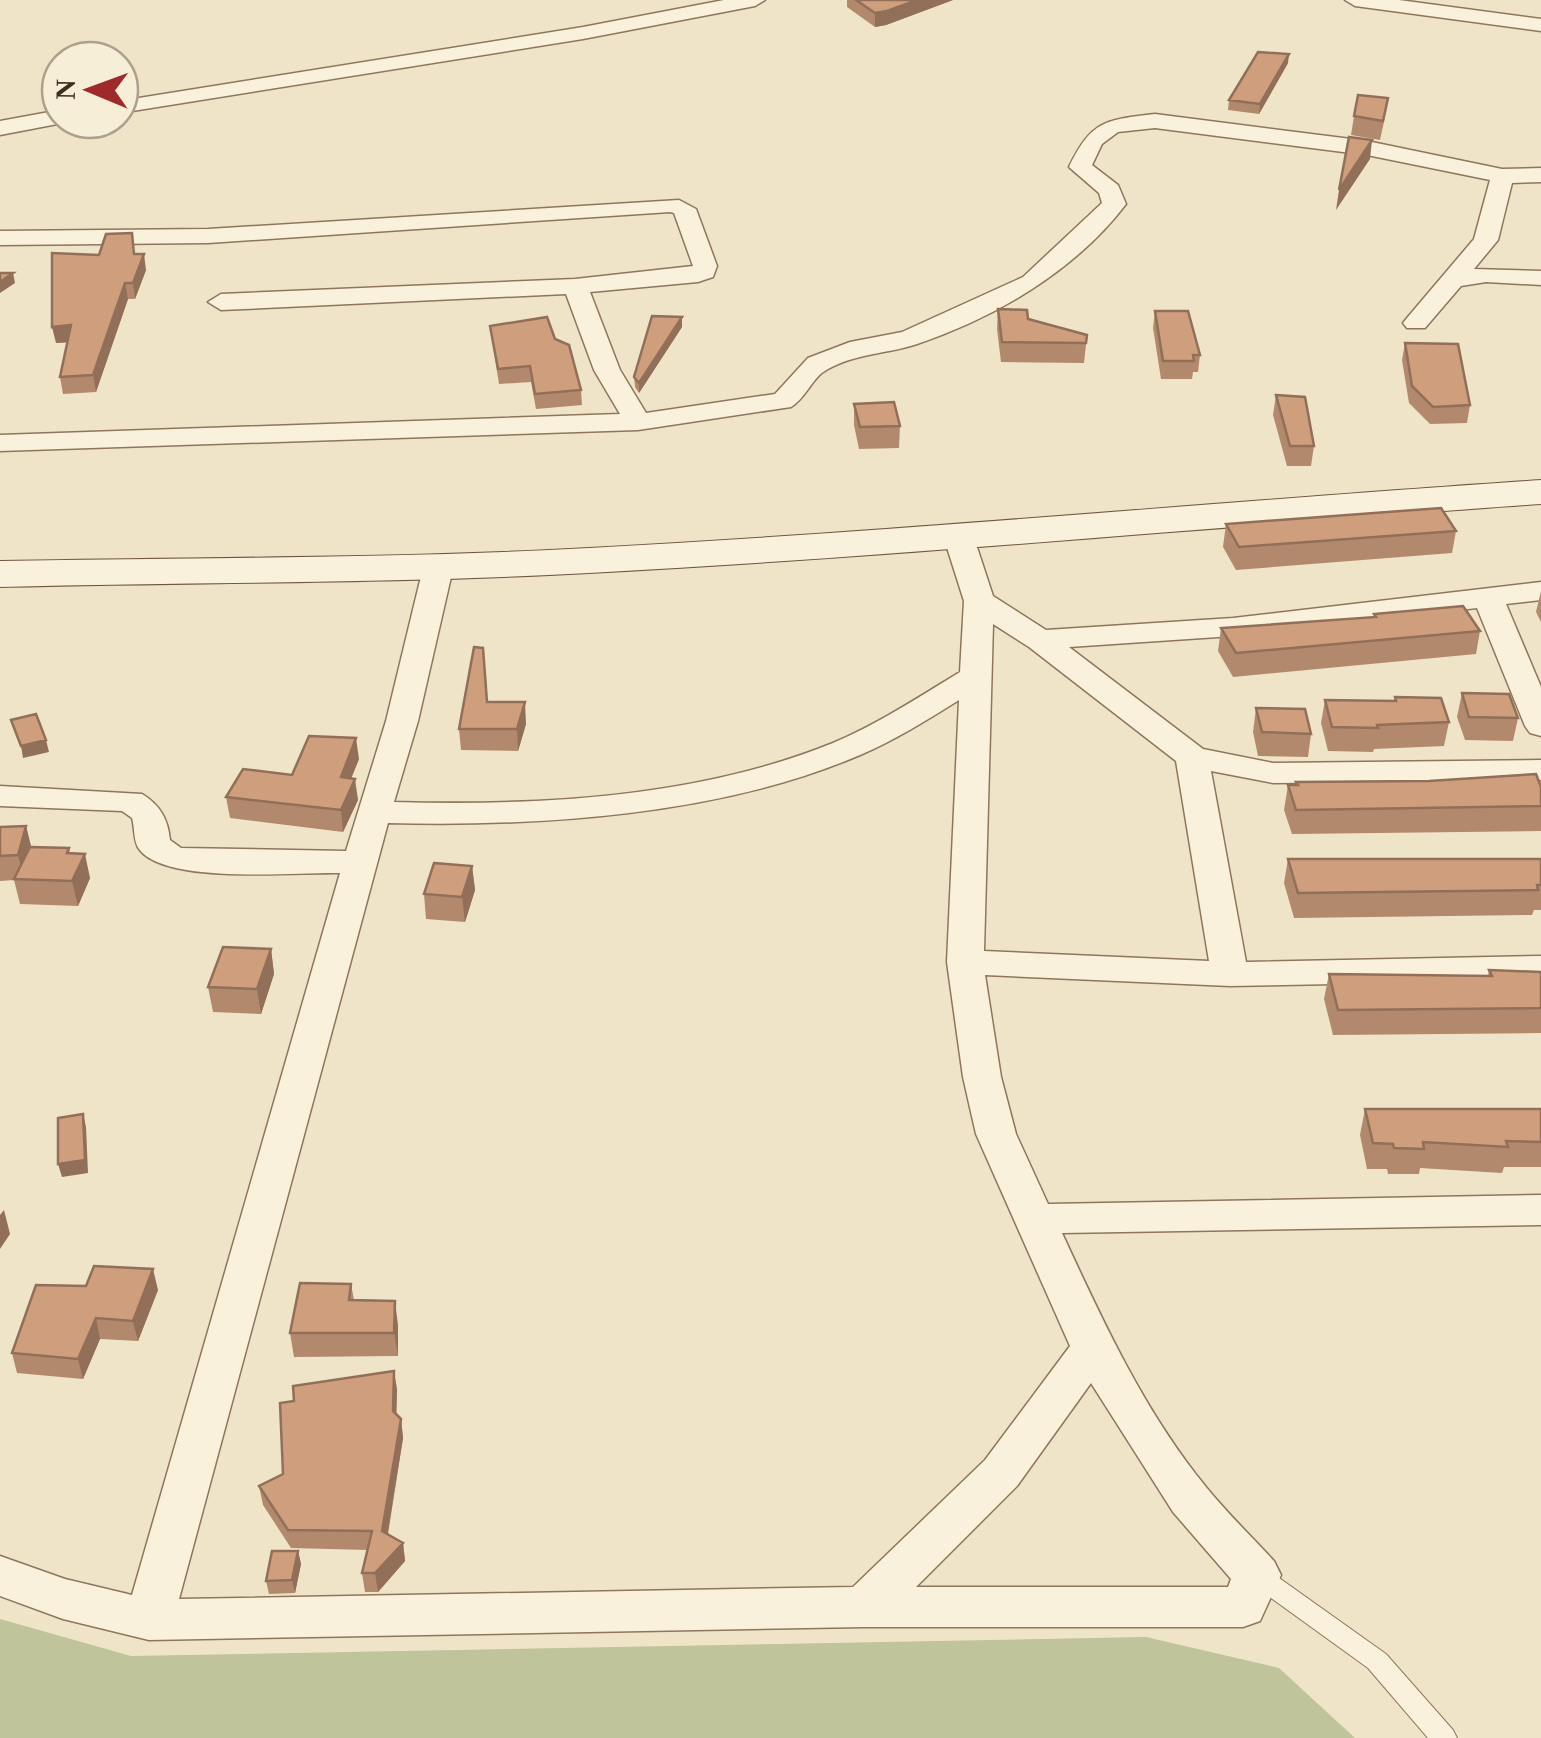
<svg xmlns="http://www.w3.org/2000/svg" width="1541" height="1738" font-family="Georgia,serif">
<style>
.cemetery{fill:#bfc49a}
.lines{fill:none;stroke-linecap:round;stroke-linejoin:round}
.lane-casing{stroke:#8d765c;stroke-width:2}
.street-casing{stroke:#8d765c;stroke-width:3}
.secondary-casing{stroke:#6f573f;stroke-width:2}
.lane{fill:#faf1dc;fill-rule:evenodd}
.street{fill:#faf1dc;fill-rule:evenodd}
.secondary{fill:#faf1dc;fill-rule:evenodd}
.wall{fill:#b2896c}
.shaded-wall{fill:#916f58}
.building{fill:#cf9f7d;stroke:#916f58;stroke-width:2.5}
</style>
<rect width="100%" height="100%" fill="#f0e4c8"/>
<path class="cemetery" d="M0,1619L131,1656L1146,1637L1279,1668L1355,1738H0Z"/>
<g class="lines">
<g class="lane-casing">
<path id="lane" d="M1257,1565L1265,1568L1386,1654L1453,1730L1457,1738H1428L1368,1668L1249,1582L1245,1575L1249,1568Z"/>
</g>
<g class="street-casing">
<path id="street" d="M724,0H765L755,6L583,39L120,113V101L583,27Z
M1345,0H1399L1541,19V31L1355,6Z
M60,110V120L68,122L0,135V121Z
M1155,114L1367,141L1502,169L1541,168V182L1512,183L1498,240L1474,269L1541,271V285L1486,282L1461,286L1425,328H1407L1403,323L1407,318L1474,239L1490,180L1367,155L1155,128L1118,132L1102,144L1092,165L1118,185L1126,204C1075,271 996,317 917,344C887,354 857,353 828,369C812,377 807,397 791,407L638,430L0,451V435L620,414L594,370L566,294L221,310L208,302L221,294L575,279L693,266L674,213L670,212L208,243L0,245V231L208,229L679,200L696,209L717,266L713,277L698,282L590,292L620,370L646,413L775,394L808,358L850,342L902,332L1023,277L1102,203L1099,193L1069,167C1092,120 1105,120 1155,114Z
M959,529L969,532L974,538L993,596L1046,630L1233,618L1541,582V600L1506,604L1541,687V736L1530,733L1525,726L1477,608L1233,636L1069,647L1203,749L1273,763L1541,760V780L1273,783L1211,771L1246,962L1541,956V980L1230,986L985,975L1001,1077L1016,1134L1048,1204L1541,1195V1225L1062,1233C1103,1322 1144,1411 1206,1487C1227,1513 1251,1536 1274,1561L1281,1575L1260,1621L1243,1627H864L149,1640L63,1619L0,1596V1556L65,1579L132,1595L340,873C296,872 165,885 139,849C133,841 135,828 132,818L122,811L0,806V786L142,794C160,805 168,819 170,840L181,848L346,851L386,721L424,564L429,558H449L454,564L418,721L394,802C539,806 697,798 833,743C878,724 919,697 960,672L964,601L944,538L949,532ZM993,624L1029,647L1176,761L1209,961L984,951ZM959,700L947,962L963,1077L976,1134L1070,1346L985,1460L853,1587L179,1599L388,823C538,827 721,815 860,755C895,740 927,720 959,700ZM1091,1383L1173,1512L1231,1579L1228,1587H916L1017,1486Z"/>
</g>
<g class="secondary-casing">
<path id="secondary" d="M1541,480V504C1224,526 907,556 589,573C394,584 196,582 0,587V561C196,557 394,559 589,548C907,531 1224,501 1541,480Z"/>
</g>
<use href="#lane" class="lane"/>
<use href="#street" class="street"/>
<use href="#secondary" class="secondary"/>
</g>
<path class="wall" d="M847,0H953L886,25L875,27L847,7Z
M1288,63L1259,114L1228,110L1229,100Z
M1354,116L1385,117L1380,140L1351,135Z
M135,254L146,270L135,299H128L96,392L63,394L60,377L68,342L56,343L99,255Z
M998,309L1087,335L1084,363L1001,362L997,329Z
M1155,311L1200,355L1198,372H1193L1192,379H1161L1153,328Z
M490,326L555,339L581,390L582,405L536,409L531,382L499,384Z
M682,327L639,393L635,387L634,377Z
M1405,343L1470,405L1467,423L1430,424L1409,403L1402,360Z
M1276,395L1314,446L1311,466H1287L1273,415Z
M854,404L900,426L899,448L859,449L854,425Z
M1226,524L1456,531L1452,553L1236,570L1223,547Z
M1541,591V622L1536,612Z
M1374,614L1480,631L1476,654L1233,677L1218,651L1221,628L1374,618Z
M1462,693L1518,718L1513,741L1465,740L1457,717Z
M1395,697L1449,722L1444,746L1374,749L1373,752L1328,751L1321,723L1325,700L1395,701Z
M487,702L526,724L518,751L461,750L459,729Z
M1256,708L1311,734L1308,757L1258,756L1253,732Z
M359,759L351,779L358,800L343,832L230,818L226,797L292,775Z
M1296,782L1541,787V831L1292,834L1284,810L1288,785H1296Z
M26,826L31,847L69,848L70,853L90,878L78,906L20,904L14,880L0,881V827Z
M1288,859H1541V910H1534L1532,915L1294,918L1284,883Z
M472,866L475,890L465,922L426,919L424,894Z
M271,949L274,974L261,1014L213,1012L208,987Z
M1489,970L1541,972V1033L1333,1035L1324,999L1329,974L1488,976Z
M1365,1109H1541V1167H1504L1502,1173L1420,1168L1419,1174H1388L1387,1169H1367L1360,1135Z
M351,1284L354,1300L398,1325V1356L294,1357L290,1333Z
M158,1290L138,1341L100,1339L83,1379L17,1373L12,1353Z
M394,1371L397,1390L396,1414L401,1419L403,1438L388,1534L403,1543L405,1561L378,1592H365L362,1573L368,1550L291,1548L263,1505L259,1486L283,1474L294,1401Z
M298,1551L301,1564L295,1593L269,1594L266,1581Z"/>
<path class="shaded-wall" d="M917,0H953L886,25L875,27V13Z
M1289,54L1288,63L1259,114L1260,104Z
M1372,140L1370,159L1336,210L1339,190Z
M144,254L146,270L135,299L133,283Z
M13,273L15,283L0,293V282Z
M125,283L128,299L96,392L93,375Z
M682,317V327L639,393V383Z
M71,325L74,342L56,343L52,327Z
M525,702L526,724L518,751L517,729Z
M356,738L359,759L343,798L341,777Z
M46,740L49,752L23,758L21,746Z
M355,779L358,800L343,832L341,810Z
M26,826L32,850L24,880L18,855Z
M85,854L90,878L78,906L72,881Z
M472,866L475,890L465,922L462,897Z
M271,949L274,974L261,1014L257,989Z
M83,1114L86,1127L88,1173L62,1177L58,1164Z
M4,1210L10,1234L0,1249V1215Z
M153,1269L158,1290L138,1341L133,1321Z
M395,1301L398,1325V1356L394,1333Z
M96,1318L100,1339L83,1379L78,1359Z
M394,1371L397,1390L396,1430L393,1411Z
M401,1419L403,1438L385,1550L382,1531Z
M403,1543L405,1561L378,1592L375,1573Z
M298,1551L301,1564L295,1593L292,1580Z"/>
<path class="building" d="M856,0H917L887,11L875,13Z
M1258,52L1289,54L1260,104L1229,100Z
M1358,95L1388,98L1383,121L1354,116Z
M1349,137L1372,140L1339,190Z
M132,233L134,254H144L133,283H125L93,375L60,377L71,325L52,327V253L99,255L106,234Z
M0,273H13L0,282Z
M998,309L1027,310L1028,319L1087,335L1086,343L1002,342Z
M1155,311H1188L1200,355H1193L1194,361H1163Z
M652,316L682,317L639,383L634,377Z
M547,317L555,339L569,345L581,390L535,394L530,366L498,369L490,326Z
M1405,343L1458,344L1470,405L1433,407L1412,386Z
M1276,395L1305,397L1314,446H1290Z
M894,402L900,426L860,427L854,404Z
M1441,508L1456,531L1239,547L1226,524Z
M1463,606L1480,631L1236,653L1221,628L1376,617L1374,614Z
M474,647L483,648L487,702H525L517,729H459Z
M1462,693L1509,694L1518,718L1469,717Z
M1395,697L1441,698L1449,722L1377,725L1378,728L1332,727L1325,700L1396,701Z
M1256,708L1305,709L1311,734L1262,732Z
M36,714L46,740L21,746L11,720Z
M309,736L356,738L341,777L355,779L341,810L226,797L243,769L292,775Z
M1536,774L1541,787V806L1296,810L1288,785H1298L1296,782L1429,781Z
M26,826L18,855L0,856V827Z
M30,847L69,848L67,853L85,854L72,881L14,879Z
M1288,859H1541V885H1537L1538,890L1298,893Z
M434,863L472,866L462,897L424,894Z
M223,947L271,949L257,989L208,987Z
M1489,970L1541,972V1008L1338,1010L1329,974L1492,976Z
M1365,1109H1541V1142L1506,1141L1508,1147L1423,1142L1424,1149L1394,1148L1393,1144L1373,1143Z
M83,1114L85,1160L58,1164V1118Z
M94,1266L153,1269L133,1321L96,1318L78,1359L12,1353L36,1285L86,1286Z
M300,1283L351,1284L349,1300L395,1301L394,1333H290Z
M394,1371L393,1411L401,1419L382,1531L403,1543L375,1573H362L372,1531L288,1530L259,1486L283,1474L280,1403L294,1401L293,1386Z
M272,1551H298L292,1580L266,1581Z"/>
<g transform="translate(90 90) rotate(271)"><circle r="48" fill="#f7eed8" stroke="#ada18e" stroke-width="2.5"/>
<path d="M0-8L18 38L0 25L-18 38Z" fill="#9e2a2b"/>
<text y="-15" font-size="28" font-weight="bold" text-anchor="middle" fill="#3d2e20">N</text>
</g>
</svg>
